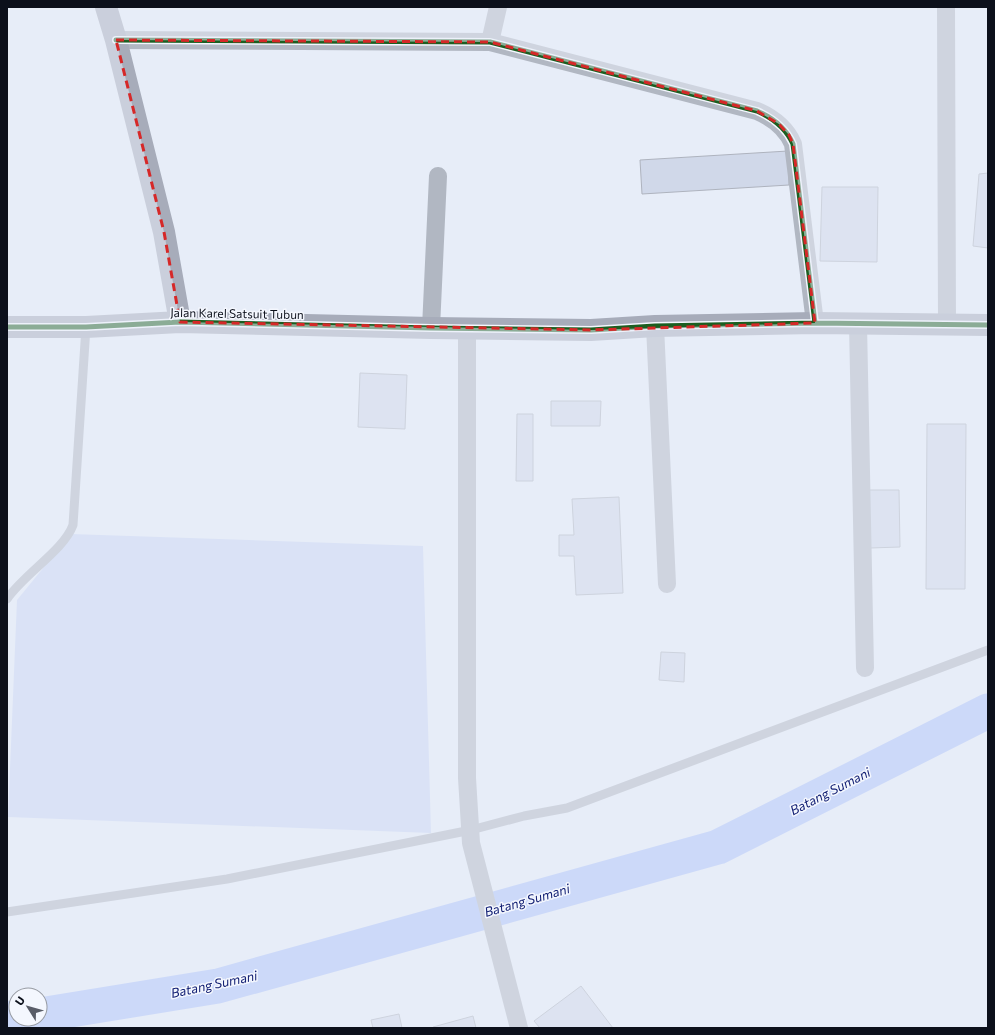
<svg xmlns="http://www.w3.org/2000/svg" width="995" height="1035" font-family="Commissioner,sans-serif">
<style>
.green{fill:#cad6f4}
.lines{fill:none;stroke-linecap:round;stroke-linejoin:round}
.river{stroke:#acc2fa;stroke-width:35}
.building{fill:#d0d8e9;stroke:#aeb3be}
.lane{stroke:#b1b7c2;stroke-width:9}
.street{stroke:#b1b7c2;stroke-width:18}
.secondary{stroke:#a7acba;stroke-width:22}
.cycleway-casing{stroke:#f4f7fe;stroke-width:8}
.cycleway{stroke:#1b5e20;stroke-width:5}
.marked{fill:none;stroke:#d62828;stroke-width:3;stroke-dasharray:8 5;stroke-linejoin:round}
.labels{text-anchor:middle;stroke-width:3;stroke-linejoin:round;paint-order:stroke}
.street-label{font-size:12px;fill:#0c101b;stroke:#f4f7fe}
.water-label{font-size:13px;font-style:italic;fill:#132074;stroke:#f4f7fe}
</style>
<rect width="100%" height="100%" fill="#e7edf8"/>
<path class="green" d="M71,534L423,546L431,833L8,817L17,600Z"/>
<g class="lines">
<path class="river" d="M40,1015L218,986L718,847L988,711
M7,1019L16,1018"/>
</g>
<path class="building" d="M788,151L789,185L642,194L640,160Z
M988,173V248L973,246L979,174Z
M822,187H878L877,262L820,261Z
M360,373L407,375L405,429L358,427Z
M551,401H601L600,426H551Z
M517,414H533V481H516Z
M927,424H966L965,589H926Z
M868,490H899L900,547L870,548Z
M619,497L623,593L576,595L574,556H559V535H574L572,499Z
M661,652L685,653L684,682L659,680Z
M581,986L613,1028H540L534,1021Z
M399,1014L402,1028H373L371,1020Z
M473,1016L476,1028H433V1027Z"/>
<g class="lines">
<path class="lane" d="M7,599C24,574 64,550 73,525L86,327
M7,912L227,879L471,830L524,816L567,808L988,650"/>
<path class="street" d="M946,7L947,326
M116,40L490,42L757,111C773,118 786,128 793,144L815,323
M490,42L498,7
M858,324L865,668
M655,326L667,584
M431,328L438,176
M467,328V778L471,843L519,1028"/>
<path class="secondary" d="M106,7L116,40L164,232L180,322
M7,327H86L180,322L431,328L591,330L655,326L815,323L988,325"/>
<g class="cycleway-casing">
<path id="cycleway" d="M116,40L490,42L757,111C773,118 786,128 793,144L815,323
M7,327H86L180,322L431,328L591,330L655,326L815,323L988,325"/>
</g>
<use href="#cycleway" class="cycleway"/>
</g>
<path d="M0 0H995V1035H0ZM116,40L490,42L757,111L779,124L789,135L793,144L815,323L591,330L180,322L164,232Z" fill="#e7edf8" fill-opacity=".55" fill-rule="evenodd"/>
<path class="marked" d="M116,40L490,42L757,111L779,124L789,135L793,144L815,323L591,330L180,322L164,232Z"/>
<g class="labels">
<g class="street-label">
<text transform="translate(237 314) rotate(1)" y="4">Jalan Karel Satsuit Tubun</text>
</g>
<g class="water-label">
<text transform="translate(830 791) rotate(-27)" y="5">Batang Sumani</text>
<text transform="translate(527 900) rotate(-16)" y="5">Batang Sumani</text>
<text transform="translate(214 984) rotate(-12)" y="5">Batang Sumani</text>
</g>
</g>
<rect width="995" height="1035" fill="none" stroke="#0c101b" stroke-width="16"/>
<g transform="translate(28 1007) rotate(307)"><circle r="19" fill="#f4f7fe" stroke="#979ba3"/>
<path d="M0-3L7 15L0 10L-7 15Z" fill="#595d68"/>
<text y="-6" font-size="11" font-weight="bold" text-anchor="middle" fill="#0c101b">U</text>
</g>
</svg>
